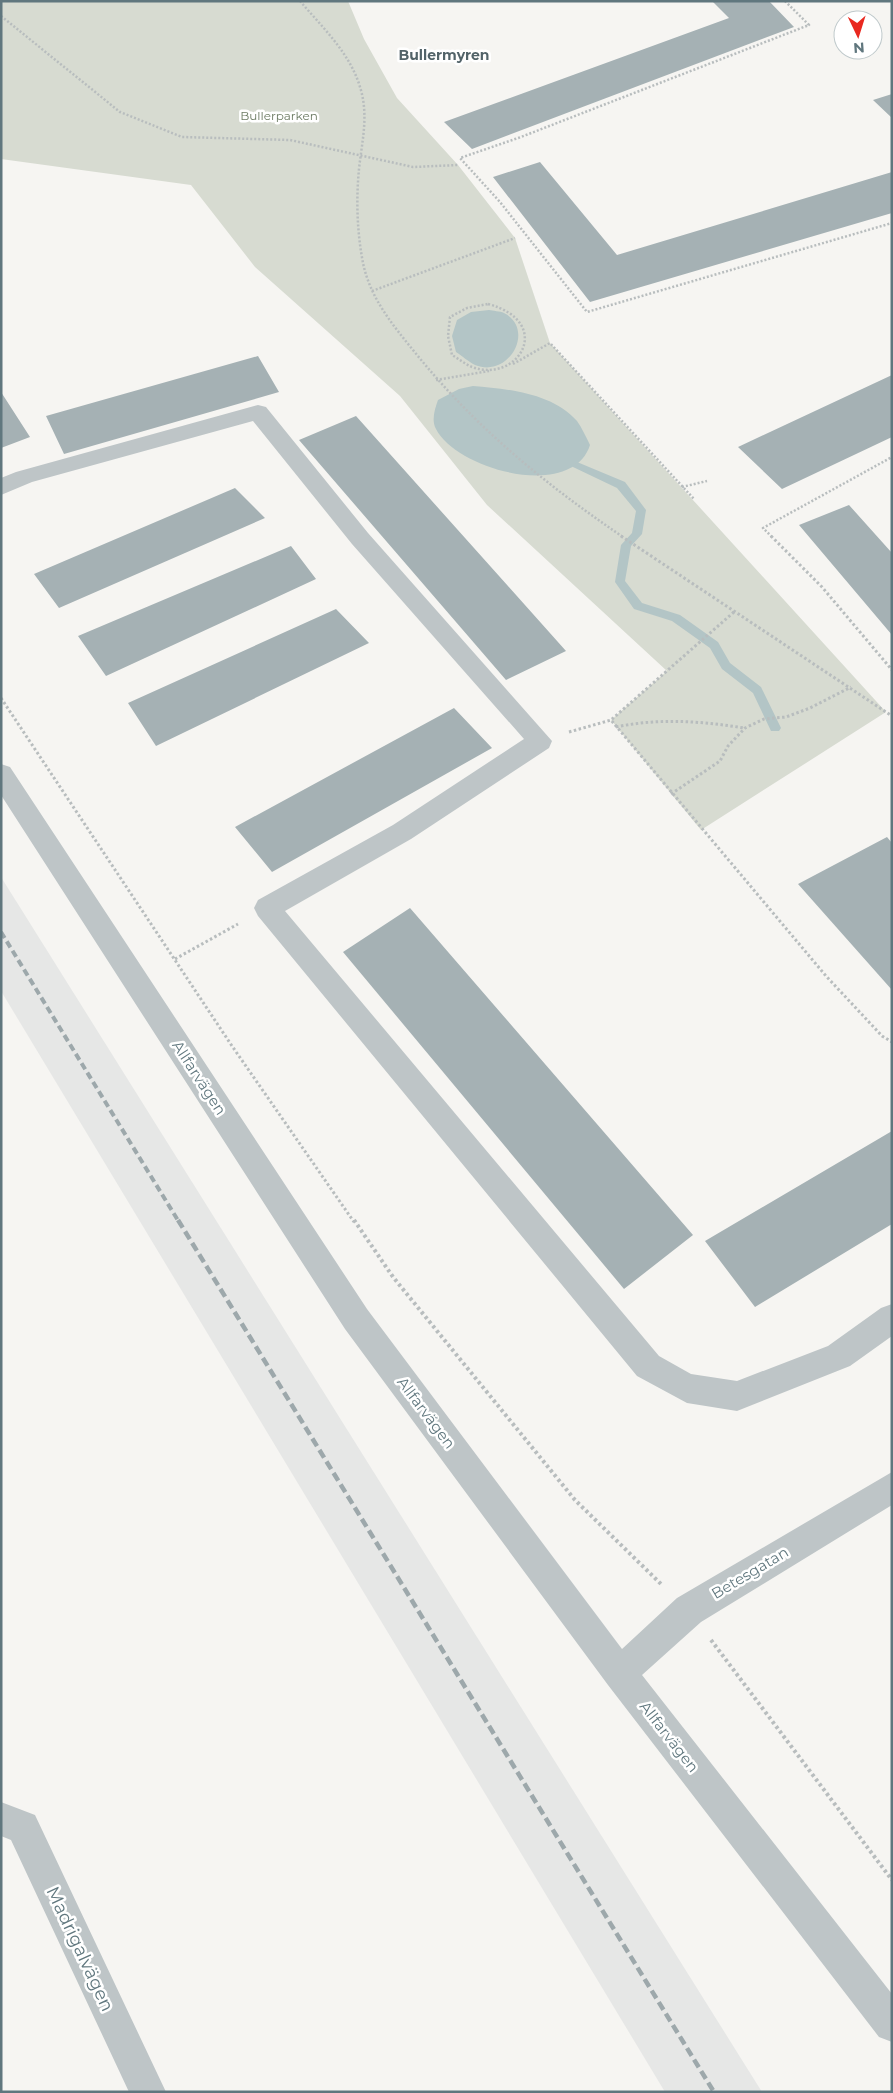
<svg xmlns="http://www.w3.org/2000/svg" width="893" height="2093" font-family="Montserrat,sans-serif">
<style>
.built{fill:#e6e7e6}
.green{fill:#d7dbd1}
.water{fill:#b3c5c6}
.lines{fill:none;stroke-linecap:round;stroke-linejoin:round}
.stream{fill:#b3c5c6;fill-rule:evenodd}
.building{fill:#a5b1b4}
.path-far2{stroke:#b8bdbe;stroke-width:2.5;stroke-dasharray:2 2;stroke-linecap:butt}
.path-far1{stroke:#b8bdbe;stroke-width:3;stroke-dasharray:2.5 2.5;stroke-linecap:butt}
.path{stroke:#b8bdbe;stroke-width:4;stroke-dasharray:3 3;stroke-linecap:butt}
.minor{fill:#bec5c7;fill-rule:evenodd}
.rail-far1{stroke:#9da8ab;stroke-width:4;stroke-dasharray:7 4;stroke-linecap:butt}
.rail{stroke:#9da8ab;stroke-width:4.5;stroke-dasharray:9 4.5;stroke-linecap:butt}
.labels{text-anchor:middle;stroke-width:5;stroke-linejoin:round;paint-order:stroke}
.far-park-label{font-size:12px;fill:#6c7b63;stroke:#fff}
.far-neighbourhood-label{font-size:14px;font-weight:bold;fill:#526369;stroke:#fff}
.street-label{font-size:15px;fill:#60777e;stroke:#fff}
.near-street-label{font-size:18px;fill:#60777e;stroke:#fff}
</style>
<rect width="100%" height="100%" fill="#f6f5f2"/>
<path class="built" d="M1,877L762,2092H665L1,991Z"/>
<path class="green" d="M1,1H348L364,39L397,98L458,165L515,238L550,343L886,712L701,830L611,720L667,671L487,505L400,396L255,267L191,185L1,159Z"/>
<path class="water" d="M489,310C493,311 500,311 504,313C536,329 509,379 475,365C469,362 462,356 456,352L452,336L457,320L471,312Z
M473,386C508,389 552,393 577,421C582,428 586,437 590,445C572,501 457,470 436,429C431,420 435,409 438,400L459,389Z"/>
<g class="lines">
<path class="stream" d="M577,462L625,482L646,510L642,534L631,546L625,581L642,603L680,615L718,642L730,663L761,687L781,728L779,731H771L753,693L722,669L710,648L672,621L634,609L615,582L621,545L632,533L636,511L617,488L573,467L572,465Z"/>
</g>
<path class="building" d="M712,1H769L794,27L472,149L444,122L729,18Z
M892,94V118L873,100Z
M540,162L617,255L892,172V213L590,302L493,177Z
M258,356L279,392L64,454L46,416Z
M892,375V437L782,489L738,447Z
M1,392L30,437L1,448Z
M356,416L566,651L506,680L299,440Z
M235,488L265,518L59,608L34,574Z
M849,505L892,553V635L799,525Z
M291,546L316,579L106,676L78,636Z
M336,609L369,643L156,746L128,703Z
M454,708L492,748L272,872L235,827Z
M887,837L892,843V990L798,884Z
M410,908L693,1235L624,1289L343,952Z
M892,1131V1224L755,1307L705,1241Z"/>
<g class="lines">
<path class="path-far2" d="M300,1C322,27 350,53 360,87C369,115 362,141 359,169C356,200 357,232 363,263C370,297 391,323 413,350C474,426 542,482 623,537
M785,1L809,25L521,137L460,158L500,202L587,312L892,223
M1,16L120,112L182,137L290,140L413,167L458,165
M372,291L515,238
M488,304C555,322 519,384 472,367C465,364 459,359 452,355L448,336L450,317L467,308Z
M513,364L550,343L694,499
M436,380L489,371
M682,487L707,481
M772,537L763,528L892,457"/>
<path class="path-far1" d="M621,536L892,716
M771,536L822,587L892,670
M734,612L611,720L826,976L882,1036L892,1042
M1,698L232,1046L354,1222
M616,727C659,718 701,721 744,728
M569,732L611,720
M671,794L720,761L728,746L745,728L764,719L786,717L810,708L851,687
M175,959L238,924"/>
<path class="path" d="M354,1220L393,1277L575,1500L661,1584
M711,1640L892,1880"/>
<path class="minor" d="M258,405L266,407L368,533L552,741L549,748L411,839L285,911L659,1356L691,1374L737,1381L828,1346L881,1308L892,1304V1336L850,1366L737,1411L687,1403L637,1376L258,916L254,908L258,900L393,825L524,739L352,544L253,421L32,482L1,495V478L16,472Z
M1,764L10,767L367,1309L622,1649L677,1598L892,1472V1505L701,1622L642,1675L892,1994V2042L879,2037L608,1685L345,1329L1,795Z
M1,1802L35,1815L166,2092H129L11,1840L1,1836Z"/>
<path class="rail-far1" d="M1,932L179,1222"/>
<path class="rail" d="M178,1220L714,2092"/>
</g>
<g class="labels">
<g class="far-park-label">
<text x="279" y="120">Bullerparken</text>
</g>
<g class="far-neighbourhood-label">
<text x="444" y="60">Bullermyren</text>
</g>
<g class="street-label">
<text transform="translate(199 1078) rotate(57)" y="5">Allfarvägen</text>
<text transform="translate(426 1413) rotate(53)" y="5">Allfarvägen</text>
<text transform="translate(750 1573) rotate(-31)" y="5">Betesgatan</text>
<text transform="translate(669 1737) rotate(52)" y="5">Allfarvägen</text>
</g>
<g class="near-street-label">
<text transform="translate(80 1949) rotate(65)" y="6">Madrigalvägen</text>
</g>
</g>
<rect width="893" height="2093" fill="none" stroke="#60777e" stroke-width="5"/>
<g transform="translate(858 35) rotate(176)"><circle r="24" fill="#ffffff" stroke="#bfc9cb"/>
<path d="M0-4L9 19L0 12L-9 19Z" fill="#e9281f"/>
<text y="-8" font-size="14" font-weight="bold" text-anchor="middle" fill="#60777e">N</text>
</g>
</svg>
